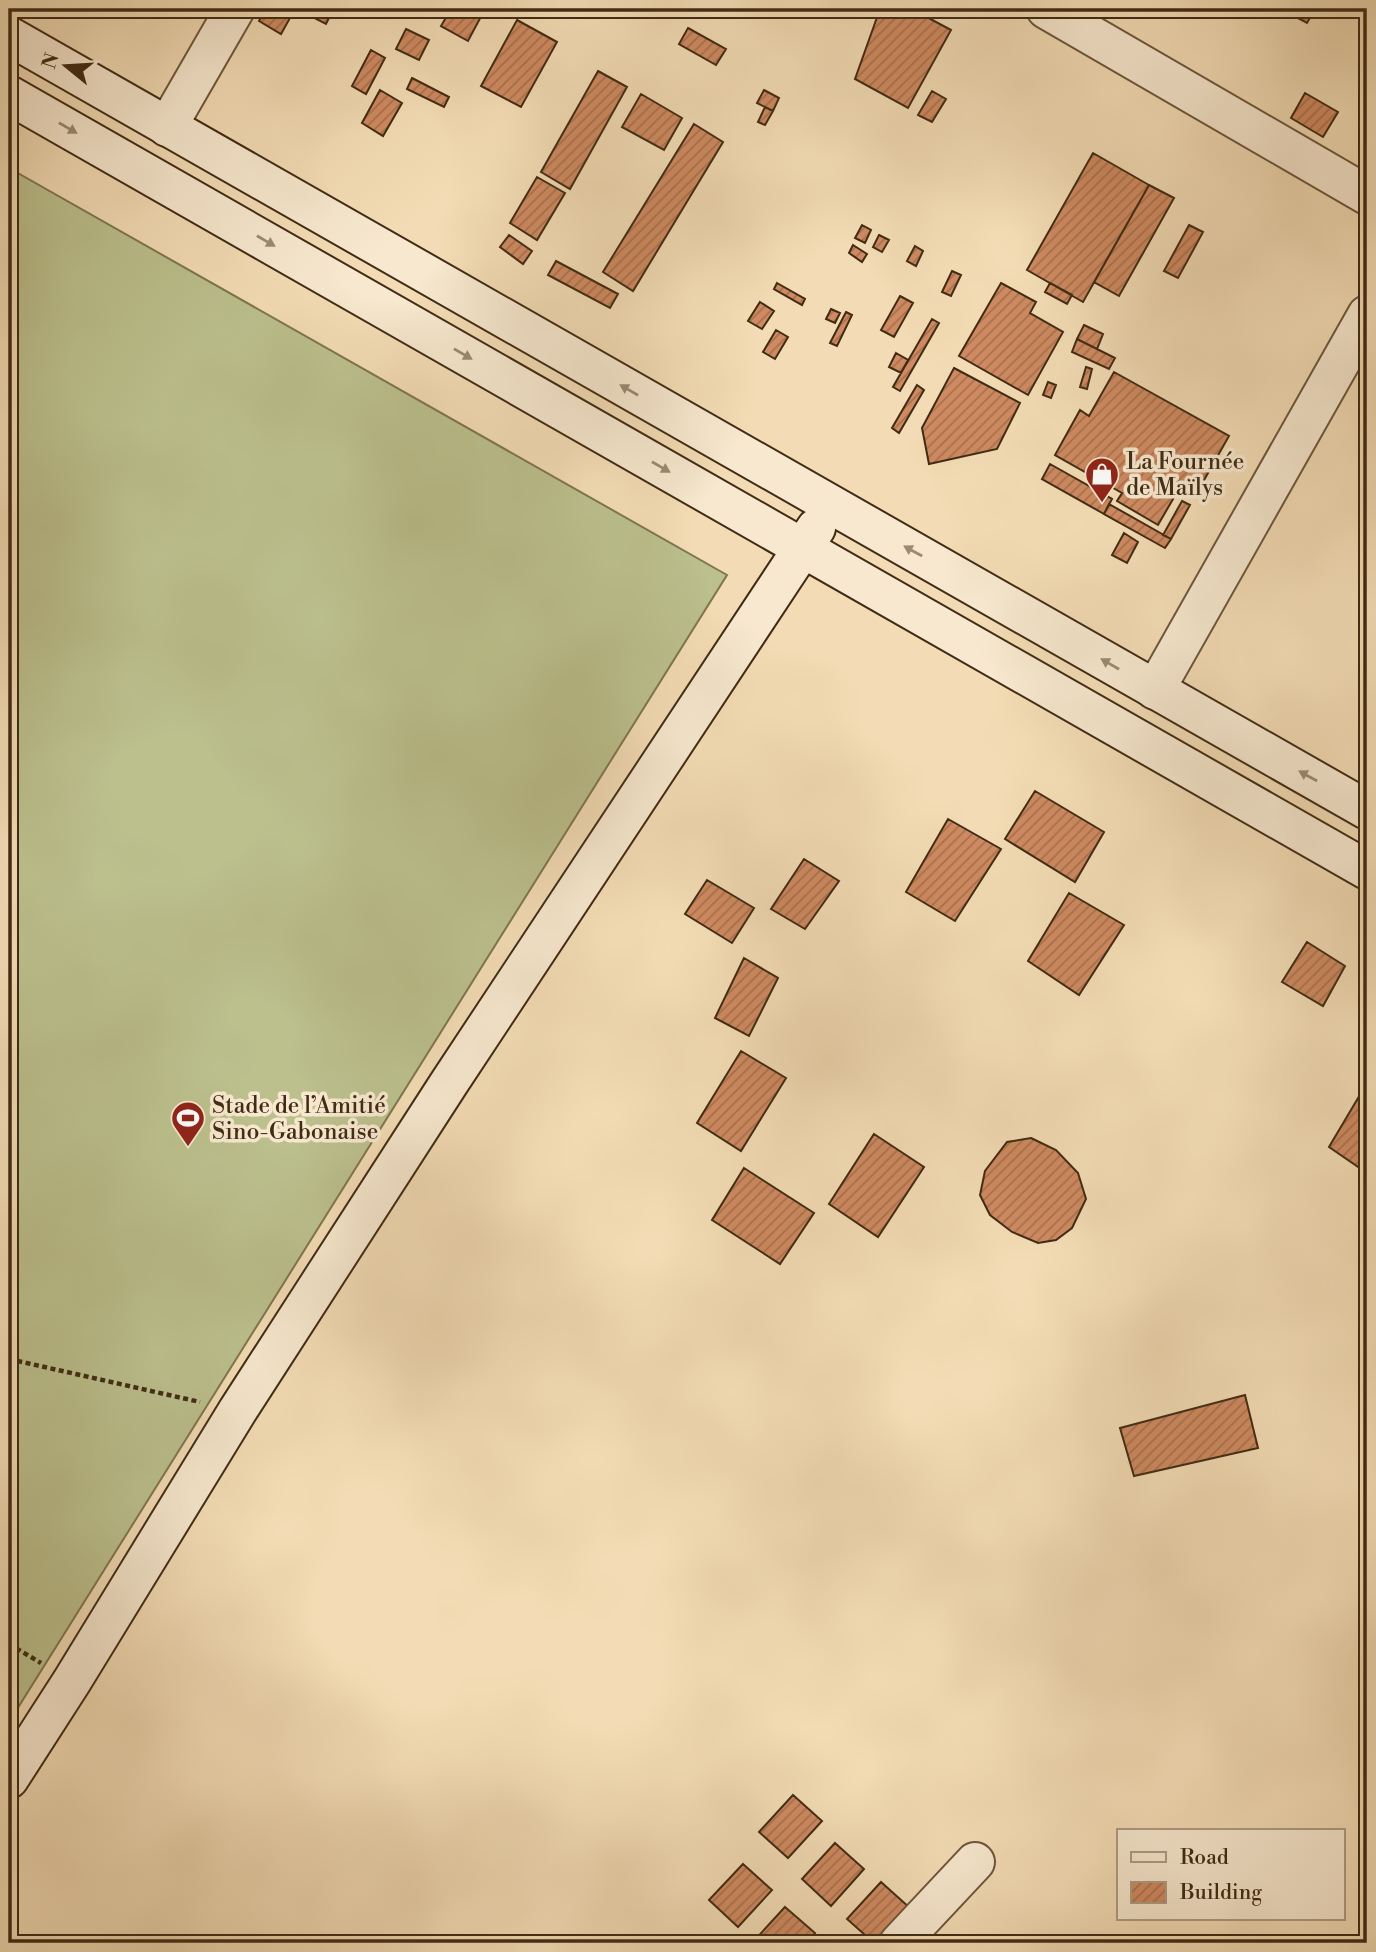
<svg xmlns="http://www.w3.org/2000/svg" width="1376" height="1952" font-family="'Libre Bodoni',serif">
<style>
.grass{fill:#bbc08d;stroke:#7e7650;stroke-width:2}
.building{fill:url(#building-hatch);stroke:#402b14;stroke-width:2}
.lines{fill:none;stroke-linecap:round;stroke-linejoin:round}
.street-casing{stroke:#6d573c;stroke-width:42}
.secondary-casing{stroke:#402b14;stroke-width:42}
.path{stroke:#402b14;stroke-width:4.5;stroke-dasharray:5 3.5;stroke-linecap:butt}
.street{stroke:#f7e8cf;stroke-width:38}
.secondary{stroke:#f7e8cf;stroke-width:38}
.oneway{fill:#9c8a72}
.labels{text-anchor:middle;stroke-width:7;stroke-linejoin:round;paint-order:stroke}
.poi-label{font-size:23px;fill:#402b14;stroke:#f7e8cf;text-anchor:start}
</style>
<defs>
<pattern id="building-hatch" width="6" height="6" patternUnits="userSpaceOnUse" patternTransform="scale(1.75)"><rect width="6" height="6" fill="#cf8a61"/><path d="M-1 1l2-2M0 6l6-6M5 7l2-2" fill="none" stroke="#a9714f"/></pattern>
</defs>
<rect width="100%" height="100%" fill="#f3dcb5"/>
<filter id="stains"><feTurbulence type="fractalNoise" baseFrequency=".00286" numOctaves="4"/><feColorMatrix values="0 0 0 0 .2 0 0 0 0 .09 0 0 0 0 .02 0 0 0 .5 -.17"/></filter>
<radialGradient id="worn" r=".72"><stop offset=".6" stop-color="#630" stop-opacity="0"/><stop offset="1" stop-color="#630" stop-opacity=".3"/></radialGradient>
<path class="grass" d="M9,168L727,575L9,1722Z"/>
<path class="building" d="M266,9H274L290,18L281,34L259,21Z
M297,9H331L333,10L326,24Z
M451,9H485L468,41L441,26Z
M485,9H502L498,17Z
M880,9H912L951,30L908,108L855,79Z
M1281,9H1315L1307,23Z
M517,20L557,42L521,107L481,86Z
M688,28L726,49L716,65L679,44Z
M406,29L429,40L419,60L396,49Z
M371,50L385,58L366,94L352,86Z
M598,71L627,87L570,189L541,172Z
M412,78L449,97L444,107L407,89Z
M380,90L402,103L383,136L362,123Z
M764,90L779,98L773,111L757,103Z
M932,91L946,99L932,122L918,115Z
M1305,93L1338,112L1323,137L1291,118Z
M641,94L682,118L664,150L622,127Z
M765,107L773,111L765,125L758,122Z
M694,124L723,142L633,291L603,272Z
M1093,153L1149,185L1083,302L1027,270Z
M537,177L565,193L537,240L510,223Z
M1149,185L1174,198L1119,296L1094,282Z
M862,225L871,230L865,243L855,238Z
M1189,225L1203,232L1178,278L1164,271Z
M509,235L532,251L523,264L500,247Z
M879,235L889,240L882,252L873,247Z
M853,245L867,254L862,262L849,253Z
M915,246L923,251L916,266L907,261Z
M556,261L618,294L610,308L548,275Z
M952,271L961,275L951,296L942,292Z
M777,283L805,299L802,305L774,289Z
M1001,283L1036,302L1030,313L1063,332L1028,395L959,356Z
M1050,283L1072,295L1067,304L1045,292Z
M900,296L913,303L894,337L881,330Z
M760,302L774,311L762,329L748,321Z
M831,309L840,313L835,323L826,319Z
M846,312L852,315L837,346L830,343Z
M932,319L939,323L900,391L893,387Z
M1084,325L1103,334L1097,349L1077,339Z
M776,330L788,337L775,359L763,352Z
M1077,339L1115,358L1109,369L1072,352Z
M896,353L908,360L901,373L889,367Z
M1086,367L1092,369L1087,389L1080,387Z
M954,368L1020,403L997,449L929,464L922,428Z
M1114,372L1229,436L1195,496L1180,487L1158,525L1117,501L1122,493L1055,455L1080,410L1089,416Z
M1048,382L1056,385L1051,398L1043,395Z
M917,385L924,390L899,433L892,428Z
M1050,464L1112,499L1104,514L1042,479Z
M1182,501L1190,505L1171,539L1163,535Z
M1109,504L1171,539L1165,548L1104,514Z
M1124,533L1138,542L1127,563L1112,555Z
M1035,791L1104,832L1075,882L1005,839Z
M948,819L1001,849L955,921L906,892Z
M804,859L839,881L805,929L771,909Z
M707,880L754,908L732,943L685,914Z
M1069,893L1124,925L1079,995L1028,961Z
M1307,942L1345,966L1323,1006L1282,982Z
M744,958L778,978L749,1036L715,1018Z
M741,1051L786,1078L741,1151L697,1123Z
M1367,1083V1173L1329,1147Z
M874,1134L924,1167L878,1237L829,1204Z
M1031,1138L1056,1150L1078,1173L1086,1199L1072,1228L1056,1240L1038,1243L1012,1232L990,1215L980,1195L985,1171L1007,1142Z
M744,1168L814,1213L780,1264L712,1220Z
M1245,1395L1258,1448L1134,1476L1120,1428Z
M793,1795L822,1821L788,1858L759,1832Z
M835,1843L864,1869L831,1906L802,1879Z
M743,1864L772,1890L738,1927L709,1900Z
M881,1882L910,1908L878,1943H874L847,1919Z
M785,1907L815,1933L806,1943H752Z"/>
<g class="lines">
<g class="street-casing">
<path id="street" d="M1046,9L1367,195
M167,127L235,9
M1155,690L1367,315
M899,1943L975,1862"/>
</g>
<g class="secondary-casing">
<path id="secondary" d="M9,36L1367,810
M9,95L1367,870
M9,1779L72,1681L238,1410L449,1083L816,528"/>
</g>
<path class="path" d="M9,1359L200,1402
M9,1644L41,1663"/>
<use href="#street" class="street"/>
<use href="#secondary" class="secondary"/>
</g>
<defs><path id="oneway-solid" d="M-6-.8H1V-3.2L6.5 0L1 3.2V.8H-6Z" transform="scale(1.75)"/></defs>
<g class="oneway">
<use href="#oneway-solid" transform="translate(68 128) rotate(30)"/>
<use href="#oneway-solid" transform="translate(266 241) rotate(30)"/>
<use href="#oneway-solid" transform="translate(463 354) rotate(30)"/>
<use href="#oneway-solid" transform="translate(629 390) rotate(-150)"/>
<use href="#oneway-solid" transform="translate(661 467) rotate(30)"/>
<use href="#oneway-solid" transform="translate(913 551) rotate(-151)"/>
<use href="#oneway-solid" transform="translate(1110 664) rotate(-150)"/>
<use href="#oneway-solid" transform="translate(1308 776) rotate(-151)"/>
</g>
<defs>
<g id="shop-pin" transform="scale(1.75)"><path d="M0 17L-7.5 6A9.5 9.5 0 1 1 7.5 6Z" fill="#8f2418" stroke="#f7e8cf"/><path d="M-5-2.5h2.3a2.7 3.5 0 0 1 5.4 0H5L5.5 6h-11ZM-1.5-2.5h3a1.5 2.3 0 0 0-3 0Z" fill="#fff"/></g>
<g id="stadium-pin" transform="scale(1.75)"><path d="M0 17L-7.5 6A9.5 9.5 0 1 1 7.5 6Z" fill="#8f2418" stroke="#f7e8cf"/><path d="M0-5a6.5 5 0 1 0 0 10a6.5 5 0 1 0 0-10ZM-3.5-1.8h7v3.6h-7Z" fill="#fff"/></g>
</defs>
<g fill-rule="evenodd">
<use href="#shop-pin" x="1102" y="474"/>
<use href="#stadium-pin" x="188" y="1118"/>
</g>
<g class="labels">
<g class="poi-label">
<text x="1126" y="469">La Fournée<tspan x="1126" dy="26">de Maïlys</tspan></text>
<text x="212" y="1113">Stade de l’Amitié<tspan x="212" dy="26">Sino-Gabonaise</tspan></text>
</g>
</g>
<rect width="1376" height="1952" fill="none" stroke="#f3dcb5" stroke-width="35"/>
<rect x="10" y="10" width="1355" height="1931" fill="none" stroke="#402b14" stroke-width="3.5"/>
<rect x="18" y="18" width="1341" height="1917" fill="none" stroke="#402b14" stroke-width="2"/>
<rect x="1117" y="1829" width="228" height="91" fill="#f7e8cf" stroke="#ae9c84" stroke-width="2"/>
<rect x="1131" y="1852" width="35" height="10" fill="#f7e8cf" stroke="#ae9c84" stroke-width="2"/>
<text x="1180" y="1864" font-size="21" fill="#402b14">Road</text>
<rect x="1131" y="1882" width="35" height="21" fill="url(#building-hatch)" stroke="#ae9c84" stroke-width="2"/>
<text x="1180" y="1899" font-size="21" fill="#402b14">Building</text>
<g transform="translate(66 66) rotate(288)" stroke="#f7e8cf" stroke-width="5" paint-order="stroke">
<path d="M0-5L12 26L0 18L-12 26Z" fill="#402b14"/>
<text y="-10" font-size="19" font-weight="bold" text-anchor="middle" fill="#402b14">N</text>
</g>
<rect width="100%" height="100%" filter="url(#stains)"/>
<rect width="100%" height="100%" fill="url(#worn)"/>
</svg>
